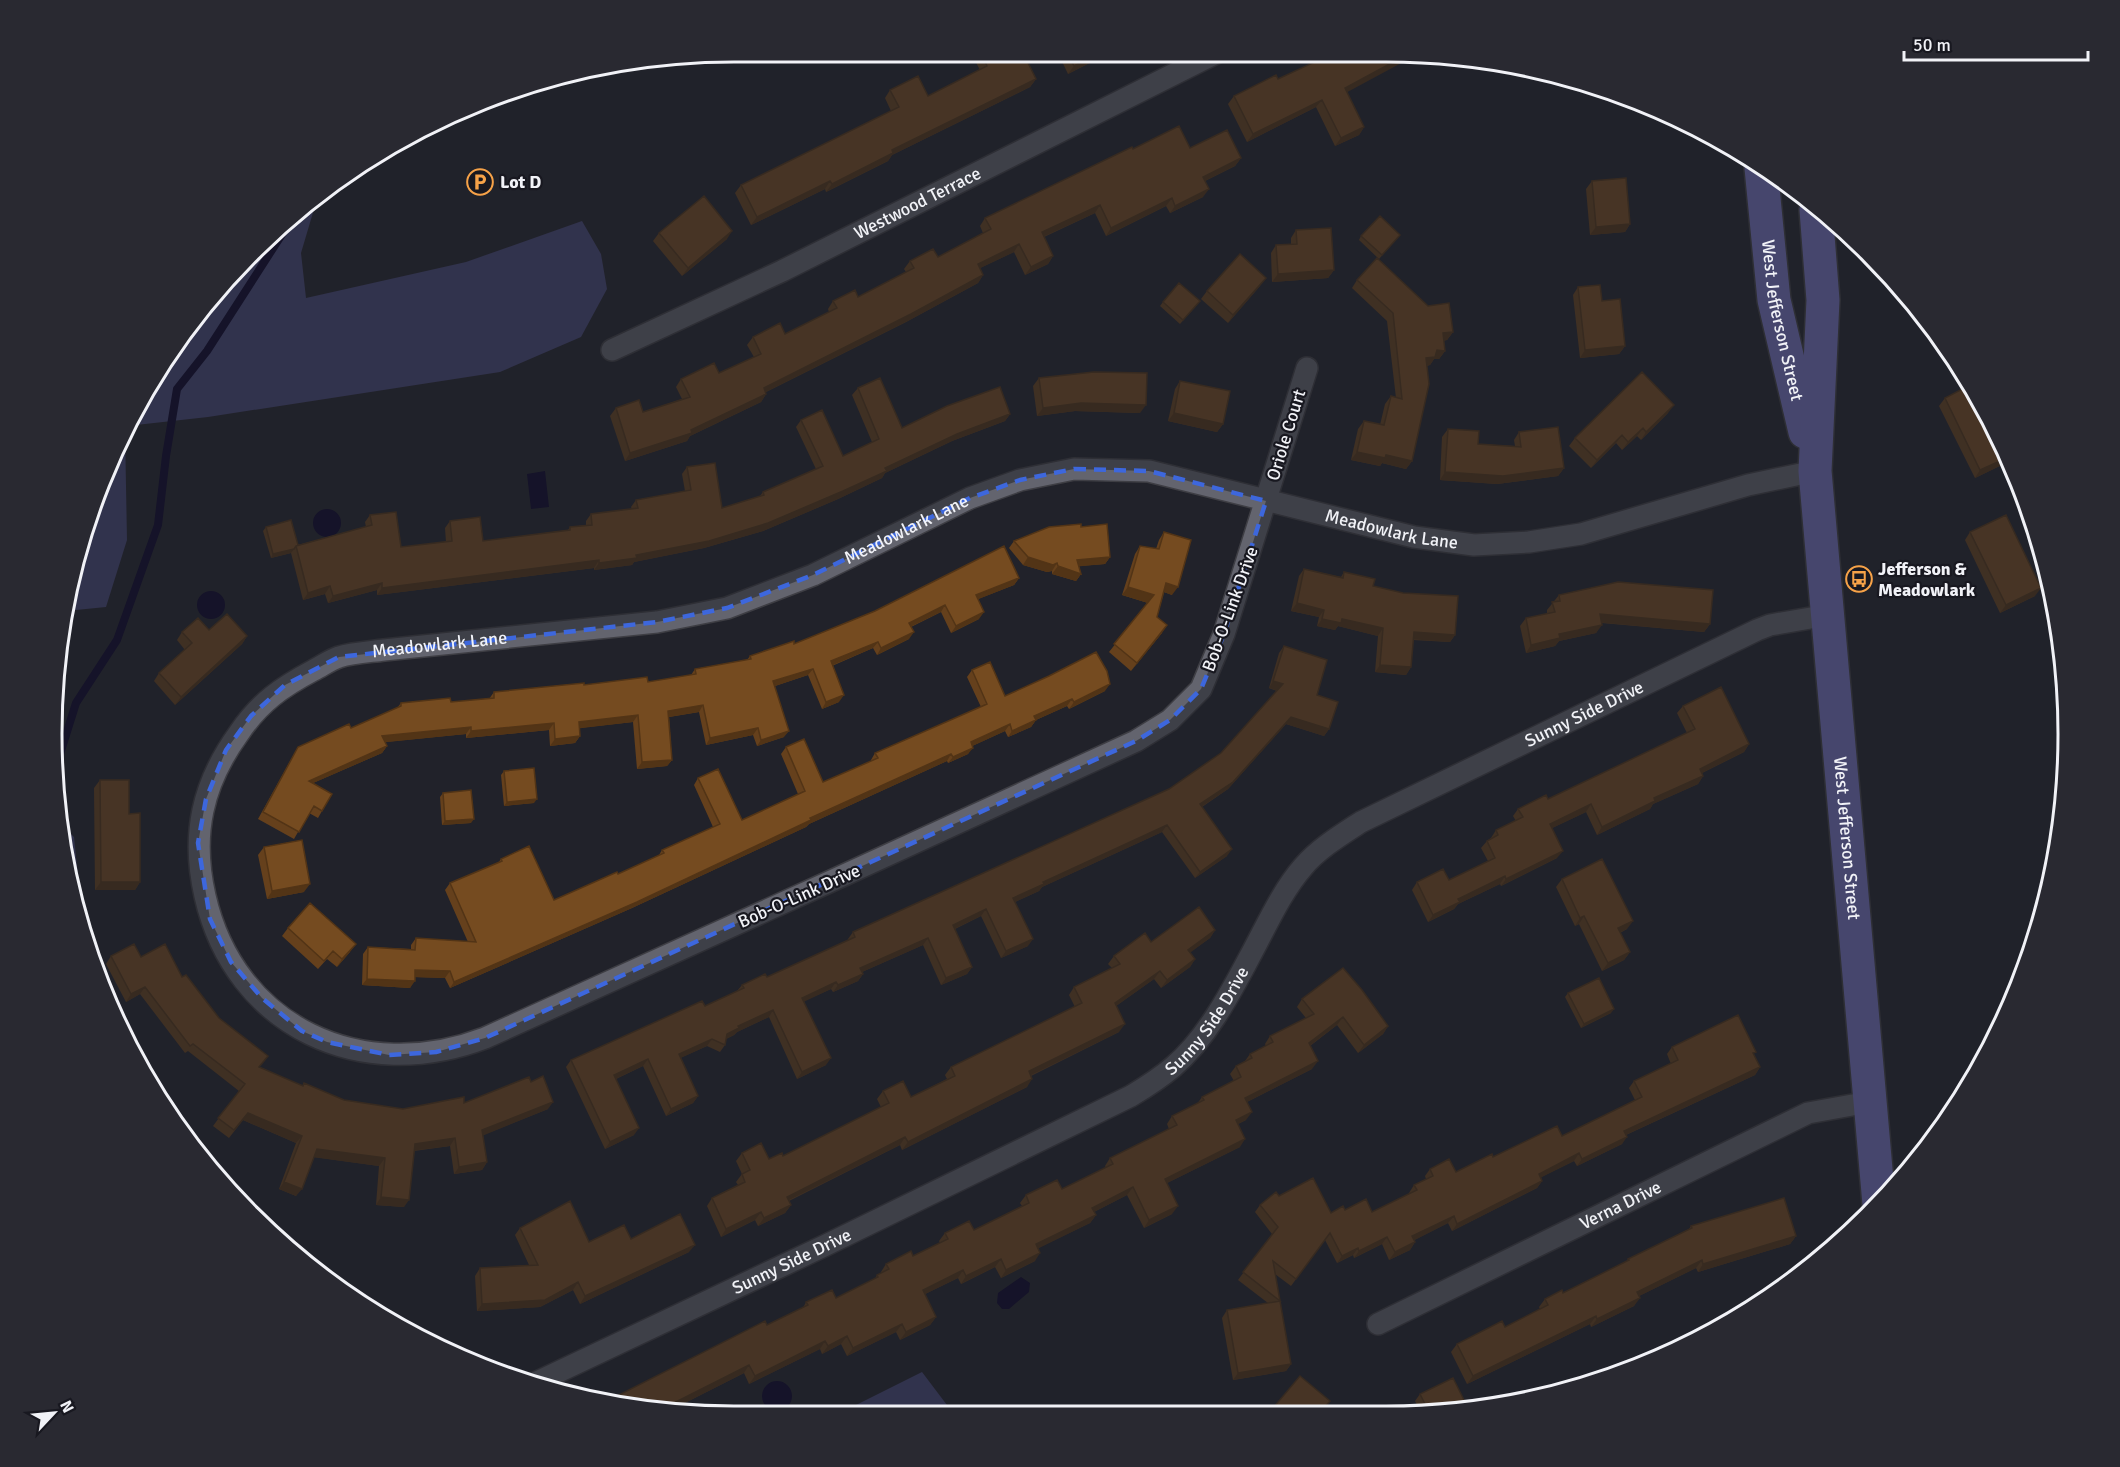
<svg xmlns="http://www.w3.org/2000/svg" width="2120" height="1467" font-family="Signika,sans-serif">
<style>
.forest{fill:#464778}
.water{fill:#070028}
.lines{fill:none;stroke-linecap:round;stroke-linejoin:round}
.stream{stroke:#070028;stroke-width:8}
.street-casing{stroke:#3e3e44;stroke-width:24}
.primary-casing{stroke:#3e3e44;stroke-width:36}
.street{stroke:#63646e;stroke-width:21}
.primary{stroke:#7472be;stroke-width:33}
.wall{fill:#65401c}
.shaded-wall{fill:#523416}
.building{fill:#754b20;stroke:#523416;stroke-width:1.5}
.marked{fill:none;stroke:#3d67dd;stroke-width:4.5;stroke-dasharray:12 8;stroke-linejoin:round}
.labels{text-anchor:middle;stroke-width:4.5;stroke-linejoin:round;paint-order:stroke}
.poi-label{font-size:18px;font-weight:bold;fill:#f1f2f7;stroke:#181820;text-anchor:start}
.street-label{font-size:18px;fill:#f1f2f7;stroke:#181820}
.rim{fill:none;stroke:#f1f2f7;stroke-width:3}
</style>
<rect width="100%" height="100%" fill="#21222a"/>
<path class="forest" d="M317,199L301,253L306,298L466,262L582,221L601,254L607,289L581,337L500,372L208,417L127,426L166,355L220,284Z
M125,431L127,540L106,607L66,611L103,472Z
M60,823L74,837L81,905L78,908L64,866Z
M922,1372L953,1413L952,1416H834Z"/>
<path class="water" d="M545,471L549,507L531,509L527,474Z
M313 523a14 14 0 1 1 28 0a14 14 0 1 1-28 0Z
M197 605a14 14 0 1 1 28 0a14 14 0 1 1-28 0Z
M1021,1277L1030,1283L1029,1292L1009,1309H1002L997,1303L998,1293Z
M762 1396a15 15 0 1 1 30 0a15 15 0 1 1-30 0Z"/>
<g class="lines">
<path class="stream" d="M55,770L76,703L117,640L158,525L166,456L177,389L207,351L288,225"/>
<g class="street-casing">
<g id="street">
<path id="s1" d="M612,350L782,271L1220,51"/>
<path id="s2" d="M1307,368L1224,634L1201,689L1170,720L1136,741L829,882L485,1038C362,1085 235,1028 205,896C191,835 202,784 239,733C260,702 282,687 314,670C322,666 330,660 339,657C352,653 369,652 384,650L657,622L727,608L813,575L970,498L1020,480L1074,469L1149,471L1414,537L1474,545L1529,542L1581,534L1748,485L1815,471"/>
<path id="s3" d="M1378,1324L1808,1113L1869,1102"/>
<path id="s4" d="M535,1383L824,1246L1131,1096C1146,1087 1160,1078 1173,1067C1205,1040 1229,996 1249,958C1265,929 1281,892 1303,867C1318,849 1341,835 1361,822L1757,630L1770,625L1828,615"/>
</g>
</g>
<g class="primary-casing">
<g id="primary">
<path id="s5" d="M1761,168L1774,300L1805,432"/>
<path id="s6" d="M1816,210L1823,300L1815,471L1879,1204"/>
</g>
</g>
<use href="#street" class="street"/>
<use href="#primary" class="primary"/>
</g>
<path class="wall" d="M973,51H1022L1036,79L1030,87L892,155L888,161L826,192L825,189L751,225L735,193L741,185L891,111L885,98L890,90L928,96L980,70L971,53Z
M1057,51H1113L1068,74Z
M1422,54L1442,56L1427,64Z
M1315,57L1347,92L1364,127L1359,135L1335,146L1316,107L1247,142L1228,104L1234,96L1278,79L1310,64Z
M1190,148L1241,158L1235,166L1205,181L1203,197L1170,213L1166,206L1106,236L1095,213L1044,237L1053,256L1048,264L1025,275L1014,252L980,268L983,275L978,283L906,322L766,392V394L761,402L690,436L687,441L625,461L610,416L616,408L643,412L682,399L676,387L681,379L719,373L754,357L747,345L753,337L785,334L829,312L828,309L833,301L858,297L906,272L904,269L910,261L938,257L983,233L980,226L985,218L1133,149Z
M1592,181L1630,224L1625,232L1590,235L1586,189Z
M1296,230L1334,270L1328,278L1272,282L1271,253L1276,245L1291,244V238Z
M659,233L727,239L682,276L653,241Z
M1400,235L1379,259L1359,240L1361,236Z
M1357,280L1453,332L1447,340L1443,341L1445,351L1439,359H1434L1430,365L1427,366L1412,461L1406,469L1382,463L1380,466L1351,460L1358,429L1364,421L1380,425L1385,404L1391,396L1396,398L1387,321L1352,288Z
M1260,286L1228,323L1201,299L1207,291Z
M1578,287L1625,346L1619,354L1580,358L1573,295Z
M1163,302L1197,305L1180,324L1160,306Z
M1039,378L1140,413L1075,411L1037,416L1033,386Z
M1180,381L1223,424L1217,432L1168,421L1175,389Z
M858,388L902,428L1010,414L1005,421L952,441L885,473L882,478L838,499L763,531L704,548L634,562L632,565L594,570V568L377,595V590L328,603L325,594L303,600L291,553L271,558L263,531L266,527L298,545L366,527L365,522L370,515L401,547L446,542L445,528L450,521L483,541L568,530L570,527L586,525V521L591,514L632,509L631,507L636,500L685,491L682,474L687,467L722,508L760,496L763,492L816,469L796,427L801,420L843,456L872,442L852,395Z
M1945,398L2010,461L1975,478L1939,406Z
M1668,413L1641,440L1637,436L1622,450L1616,443L1591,468L1569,446L1575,438Z
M1448,429L1478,444L1515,446L1514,440L1519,432L1564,468L1558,476L1497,484L1440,480L1442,437Z
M1081,527L1110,557L1105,564L1079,566L1081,574L1076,581L1052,574V571L1047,572L1023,565L1009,548L1014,541Z
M1164,532L1172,595L1164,592L1157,617L1162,633L1131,671L1109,652L1148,603L1122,595L1135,554L1140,546L1156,549L1159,540Z
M1970,532L2035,596L2000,613L1965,540Z
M1304,569L1341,577L1344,572L1373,586L1455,635L1450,642L1413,640L1411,667L1406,675L1375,672L1378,636L1338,626L1335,630L1317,626L1319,617L1291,611L1299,576Z
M1019,578L1014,585L978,599L979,619L951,633L941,612L911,627L909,639L877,655L873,648L832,666L839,702L822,709L808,675L775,686L784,737L757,746L753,735L706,745L699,712L669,717L672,760L667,766L637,769L633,722L579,728L580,736L575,743L550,746L549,730L466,738V734L385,742L387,746L382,753L313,783L322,811L318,818L309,813L294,839L258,819L294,754L298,747L351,728L397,708L401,703L451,702L489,699L494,692L584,685L648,682L691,675L695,669L747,660L750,656L794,644Z
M1559,595L1710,624L1704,632L1602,623L1596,633L1559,641L1555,646L1526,653L1520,626L1526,618L1547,614V610Z
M209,630L247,636L242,644L175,705L154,681L159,673L185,650L177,640L182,632Z
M1284,646L1317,695L1329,729L1324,736L1286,724L1228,789L1202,807L1227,856L1195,878L1162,832L1042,887L1039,891L1015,902L1028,946L1001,958L981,916L955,929L972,967L967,974L941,985L923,945L862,972L863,974L858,981L833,992L831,989L804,1001L826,1065L797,1079L769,1017L737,1032L734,1035L726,1039L725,1045L720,1052L707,1046L680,1058L698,1096L693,1103L666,1116L643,1066L616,1079L634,1135L605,1149L566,1067L571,1060L705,1006L737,991L742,985L767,977L849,940L848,939L853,932L1169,789L1221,753L1277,691L1269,688L1279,653Z
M972,670L1005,696L1105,691L1069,709L1067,706L1036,720L1031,727L1008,737L1005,731L972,746L968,754L948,763L947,761L809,824L806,827L632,908L450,988L445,978L415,977L410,988L362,985L363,954L368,947L411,949V945L416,938L468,942L445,890L450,883L498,863L501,859L554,900L618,874L659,855L662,850L713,827L694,785L698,778L742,820L798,794L781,754L786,747L823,782L871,761V760L875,753L981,707L967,677Z
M1683,706L1749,744L1744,752L1702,773L1703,776L1698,784L1653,804L1650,809L1597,835L1586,812L1552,828L1557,858L1501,886L1500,884L1458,904L1454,909L1428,922L1412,890L1417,882L1449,880L1488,861L1481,848L1487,841L1491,838L1496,830L1516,821L1513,816L1518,809L1548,799L1687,733L1677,713Z
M504,771L534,803L504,806L501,775Z
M100,780L129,814L140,882L135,890H95L94,788Z
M443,793L471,823L442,825L440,797Z
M264,847L304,892L267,899L258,855Z
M1562,879L1627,929L1620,933L1630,952L1624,960L1602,971L1579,924L1575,926L1556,887Z
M288,928L350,952L337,967L327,959L318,969L282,936Z
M1215,930L1210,938L1190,952L1195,959L1190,967L1161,988L1154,979L1116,1006L1119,1032L1031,1076L1027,1087L902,1150L900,1145L789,1201L791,1205L785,1213L758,1226L755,1220L721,1237L707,1206L712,1198L738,1185L736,1182L742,1174L736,1161L742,1153L769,1159L783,1156L881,1107L877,1099L883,1091L911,1097L947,1079L945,1075L951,1067L1075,1007L1069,995L1074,987L1112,968L1108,964L1114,956L1151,942Z
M111,956L141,957L182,977L219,1018L260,1067L302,1086L304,1083L344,1100L403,1109L464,1103L531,1082L548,1109L483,1135L487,1162L482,1170L454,1174L450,1146L414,1151L404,1207L376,1205L379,1166L314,1157L296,1196L279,1189L296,1143L243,1120L229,1138L213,1126L239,1091L188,1051L185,1053L140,994L126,1002L106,964Z
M1568,993L1611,1013L1581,1028L1565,997Z
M1302,999L1388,1026L1383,1034L1358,1053L1337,1025L1310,1046L1312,1069L1247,1102L1246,1120L1238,1124L1240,1147L1167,1183L1172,1214L1144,1228L1127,1195L1094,1212L1096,1215L1090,1223L1038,1248L1035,1261L1001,1278L995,1267L961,1284L958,1278L925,1294L936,1317L930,1325L900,1340L896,1332L847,1356L841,1344L822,1354L820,1349L749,1384L744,1373L671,1410L603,1403L803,1308L806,1302L836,1298L875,1279L877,1275L882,1273L881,1272L886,1264L913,1256L940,1243L939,1241L945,1233L974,1230L1022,1206L1020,1203L1026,1195L1062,1189L1106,1168L1105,1166L1110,1158L1169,1129L1167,1124L1172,1116L1197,1104L1202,1097L1234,1081L1230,1074L1236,1066L1245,1061L1250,1054L1266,1046L1265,1044L1270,1036L1306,1018L1297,1007Z
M1672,1047L1754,1055L1760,1067L1755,1075L1626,1135L1622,1144L1577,1166L1574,1161L1541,1177L1542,1181L1537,1188L1452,1231L1448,1223L1414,1240L1415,1242L1410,1250L1389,1260L1382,1244L1354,1258L1353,1255L1337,1263L1325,1240L1291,1286L1275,1274L1291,1364L1286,1371L1233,1380L1222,1318L1227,1310L1268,1303L1238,1280L1272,1234L1255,1212L1260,1205L1279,1196L1331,1213L1345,1210L1372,1212L1410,1194L1409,1193L1414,1185L1426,1179L1425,1176L1430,1169L1456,1172L1493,1157L1562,1136L1635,1100L1629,1088L1634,1081L1671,1064L1667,1054Z
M1691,1226L1796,1236L1790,1244L1698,1272L1696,1268L1639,1296L1634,1306L1591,1327L1590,1324L1467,1384L1451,1352L1457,1344L1505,1327L1540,1309L1539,1307L1545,1299L1563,1293L1627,1261L1628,1259L1689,1229Z
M520,1228L589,1242L631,1239L689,1252L580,1304L573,1290L540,1307L477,1311L475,1276L480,1268L529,1265L515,1235Z
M1420,1394L1468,1408L1421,1413L1415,1401Z"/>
<path class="shaded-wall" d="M1103,51H1113L1068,74L1074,66Z
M1410,53L1418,54L1340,96L1345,88Z
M1432,56H1442L1427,64Z
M1036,79L1030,87L892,155L888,161L826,192L832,184L892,150Z
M1322,100L1316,107L1247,142L1253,134Z
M1364,127L1359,135L1335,146L1341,138Z
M1241,158L1235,166L1197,185L1203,177Z
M830,181L825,189L751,225L757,217Z
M1209,189L1203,197L1170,213L1175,206Z
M1172,198L1166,206L1106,236L1111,228Z
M1100,205L1095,213L1036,240L1042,232Z
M1630,224L1625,232L1590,235L1596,227Z
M732,231L727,239L682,276L688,268Z
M1019,244L1014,252L972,272L978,264Z
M1053,256L1048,264L1025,275L1031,267Z
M1334,270L1328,278L1272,282L1278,274Z
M983,275L978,283L906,322L758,396L764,388Z
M1266,278L1260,286L1228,323L1233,315Z
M1453,332L1447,340L1437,341L1443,333Z
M1625,346L1619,354L1580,358L1585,350Z
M1437,350L1445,351L1439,359H1434L1430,365L1421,366L1426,358Z
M766,394L761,402L690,436L687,441L625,461L630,453L691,430Z
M1081,403L1146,405L1140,413L1075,411L1037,416L1043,408Z
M1674,405L1668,413L1641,440L1646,432Z
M1174,413L1223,424L1217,432L1168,421Z
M1010,414L1005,421L952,441L885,473L882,478L838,499L763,531L704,548L634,562L632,565L594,570L599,563L636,555L885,468L957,434Z
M1643,428L1637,436L1622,450L1628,442Z
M1622,435L1616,443L1591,468L1597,460Z
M1357,452L1386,455L1412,461L1406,469L1382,463L1380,466L1351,460Z
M2009,457L2011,460L2010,461L1975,478L1980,470Z
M1564,468L1558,476L1497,484L1440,480L1445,472Z
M294,549L291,553L271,558L273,554Z
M1028,557L1057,563L1052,571L1047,572L1023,565Z
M1110,557L1105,564L1072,567L1077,560Z
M599,560L594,568L377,595L382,588Z
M1058,566L1081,574L1076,581L1052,574Z
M1019,578L1014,585L971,602L976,595Z
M382,583L377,590L328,603L333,596Z
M1166,583L1178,587L1172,595L1161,591Z
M330,586L325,594L303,600L308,593Z
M1128,587L1154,595L1148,603L1122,595Z
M2041,588L2035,596L2000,613L2006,605Z
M1297,603L1324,610L1319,617L1291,611Z
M945,605L941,612L904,630L909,623Z
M984,612L979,619L951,633L956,626Z
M1600,614L1710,624L1704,632L1594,622Z
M1322,619H1342L1383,628L1378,636L1338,626L1335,630L1317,626Z
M1167,625L1162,633L1131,671L1137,663Z
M1602,625L1596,633L1559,641L1555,646L1526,653L1531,645L1559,634Z
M914,632L909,639L877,655L881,648Z
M1414,632L1455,635L1450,642L1409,639Z
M247,636L242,644L175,705L181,697Z
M878,642L873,648L826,668L831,661Z
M1380,665L1411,667L1406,675L1375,672Z
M813,669L808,675L769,688L773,681Z
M1273,681L1283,684L1278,691L1269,688Z
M1110,684L1105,691L1069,709L1074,702Z
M844,695L839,702L822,709L826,702Z
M1072,699L1067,706L1029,723L1034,716Z
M703,705L699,712L663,718L668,711Z
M638,715L633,722L574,729L579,722Z
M1291,717L1329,729L1324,736L1286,724L1228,789L1195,811L1200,804Z
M1036,720L1031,727L1008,737L1012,731Z
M554,723L549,730L466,738L471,731Z
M1010,724L1005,731L966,749L971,742Z
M471,727L466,734L378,743L382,736Z
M758,728L753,735L706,745L710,738Z
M789,731L784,737L757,746L761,740Z
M580,736L575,743L550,746L555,739Z
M1749,744L1744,752L1694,777L1700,769Z
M387,746L382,753L304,787L309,781Z
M973,748L968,754L948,763L953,757Z
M951,754L947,761L809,824L806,827L632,908L450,988L454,982Z
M672,760L667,766L637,769L642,762Z
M1703,776L1698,784L1653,804L1650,809L1597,835L1602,827L1654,798Z
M537,799L534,803L504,806L507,802Z
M1591,804L1586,812L1544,832L1550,824Z
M474,819L471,823L442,825L445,821Z
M1167,825L1162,832L1042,887L1039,891L1008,905L1013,898L1043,882Z
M1232,849L1227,856L1195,878L1200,872Z
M1563,851L1557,858L1501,886L1506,879Z
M1505,876L1500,884L1458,904L1454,909L1428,922L1433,915L1458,899Z
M101,882H140L135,890H95Z
M310,884L304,892L267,899L272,891Z
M986,909L981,916L948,932L953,925Z
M1584,916L1579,924L1575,926L1580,918Z
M1633,921L1627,929L1612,936L1618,928Z
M1215,930L1210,938L1183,958L1188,950Z
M928,938L923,945L855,975L860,968Z
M1033,939L1028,946L1001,958L1006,951Z
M356,944L350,952L337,967L342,959Z
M1630,952L1624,960L1602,971L1608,963Z
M1195,959L1190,967L1161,988L1167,980Z
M972,967L967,974L941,985L946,978Z
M415,970L450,971L445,978L411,977Z
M1160,971L1154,979L1109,1011L1115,1003Z
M863,974L858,981L833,992L838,985Z
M367,979L415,981L410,988L362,985Z
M836,982L831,989L797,1005L802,998Z
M145,987L140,994L126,1002L131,994Z
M1614,1009L1611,1013L1581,1028L1584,1024Z
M773,1010L769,1017L737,1032L734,1035L722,1041L727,1034L738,1026Z
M1343,1017L1337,1025L1303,1051L1309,1043Z
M1125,1024L1119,1032L1023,1079L1029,1071Z
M1388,1026L1383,1034L1358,1053L1364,1045Z
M712,1039L707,1046L674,1061L679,1054Z
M831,1058L826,1065L797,1079L802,1072Z
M648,1059L643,1066L609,1082L614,1075Z
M1318,1061L1312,1069L1239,1106L1245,1098Z
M1760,1067L1755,1075L1619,1138L1624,1131Z
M1032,1079L1027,1087L902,1150L908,1142Z
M698,1096L693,1103L666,1116L671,1109Z
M553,1102L548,1109L477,1138L482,1130Z
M1252,1112L1246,1120L1230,1128L1236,1120Z
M248,1113L302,1136L296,1143L243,1120L229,1138Z
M639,1128L634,1135L605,1149L610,1142Z
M905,1137L900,1145L781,1204L787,1197Z
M1627,1137L1622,1144L1577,1166L1582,1159Z
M455,1138L450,1146L410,1151L415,1144Z
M1245,1139L1240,1147L1159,1187L1165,1179Z
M317,1149L385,1158L379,1166L312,1157Z
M1579,1153L1574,1161L1534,1181L1539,1174Z
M487,1162L482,1170L454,1174L459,1167Z
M1542,1181L1537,1188L1452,1231L1457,1224Z
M284,1182L302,1189L296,1196L279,1189Z
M1133,1187L1127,1195L1086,1216L1092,1208Z
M381,1197L409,1200L404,1207L376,1205Z
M791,1205L785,1213L758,1226L764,1218Z
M1178,1206L1172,1214L1144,1228L1149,1220Z
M761,1212L755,1220L721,1237L726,1229Z
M1096,1215L1090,1223L1031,1252L1036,1244Z
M1454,1216L1448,1223L1407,1244L1412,1236Z
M1796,1236L1790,1244L1698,1272L1703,1264Z
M1387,1237L1382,1244L1354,1258L1359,1251Z
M1415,1242L1410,1250L1389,1260L1395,1252Z
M695,1245L689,1252L580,1304L585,1296Z
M1358,1248L1353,1255L1337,1263L1342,1256Z
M1040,1253L1035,1261L1001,1278L1006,1270Z
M1001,1259L995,1267L961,1284L966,1276Z
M1702,1260L1696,1268L1631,1300L1637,1292Z
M963,1270L958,1278L917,1298L923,1290Z
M578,1282L573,1290L540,1307L477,1311L482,1304Z
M1640,1298L1634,1306L1591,1327L1597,1319Z
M1596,1316L1590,1324L1467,1384L1473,1376Z
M936,1317L930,1325L900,1340L906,1332Z
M902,1324L896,1332L847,1356L853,1348Z
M847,1336L841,1344L822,1354L828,1346Z
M825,1341L820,1349L749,1384L755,1376Z
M1291,1364L1286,1371L1233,1380L1238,1373Z
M749,1365L744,1373L671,1410L662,1409Z"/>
<path class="building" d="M980,51H1022L1036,79L892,150L893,153L832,184L830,181L757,217L741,185L899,107L890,90L918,76L928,96L987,66Z
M1066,51H1103L1074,66Z
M1327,51H1387L1410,53L1345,88L1364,127L1341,138L1322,100L1253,134L1234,96L1276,75L1278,79L1317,61L1315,57Z
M1179,126L1190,148L1227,130L1241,158L1203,177L1209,189L1175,206L1172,198L1111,228L1100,205L1042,232L1053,256L1031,267L1019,244L978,264L983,275L911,314L764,388L766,394L691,430L692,433L630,453L616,408L639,400L643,412L690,397L681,379L714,363L719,373L761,354L753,337L780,323L785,334L837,308L833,301L855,290L858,297L914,268L910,261L933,249L938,257L991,229L985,218L1132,147L1133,149Z
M1626,178L1630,224L1596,227L1592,181Z
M704,196L732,231L688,268L659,233Z
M1380,216L1400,235L1382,255L1361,236Z
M1331,228L1334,270L1278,274L1276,245L1297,244L1296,230Z
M1240,254L1266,278L1233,315L1207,291Z
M1377,258L1428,306L1449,303L1453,332L1443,333L1445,351L1437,350L1435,357L1426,358L1429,384L1412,461L1386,455L1385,458L1357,452L1364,421L1384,425L1391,396L1402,399L1393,313L1357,280Z
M1179,283L1200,301L1183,320L1163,302Z
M1600,285L1602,301L1620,299L1625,346L1585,350L1578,287Z
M1094,372L1147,373L1146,405L1081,403L1043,408L1039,378Z
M1642,372L1674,405L1646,432L1643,428L1628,442L1622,435L1597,460L1575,438Z
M880,378L902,428L947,406L1000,387L1010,414L957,434L885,468L887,471L843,491L768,523L709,541L636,555L637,558L599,563V560L382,588V583L333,596L330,586L308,593L296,546L372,525L370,515L396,512L401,547L452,541L450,521L480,517L483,541L570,530V527L592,525L591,514L638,508L636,500L691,490L687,467L715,463L722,508L764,495L763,492L823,466L801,420L822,410L843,456L879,439L858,388Z
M1180,381L1230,391L1223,424L1174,413Z
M1970,385L2009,457L1980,470L1945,398Z
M1558,427L1564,468L1503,476L1445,472L1448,429L1479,431L1478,444L1521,447L1519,432Z
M2006,515L2041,588L2006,605L1970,532Z
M291,520L298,545L296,546L294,549L273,554L266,527Z
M1081,524V527L1107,524L1110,557L1077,560L1081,574L1058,566L1057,563L1053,565L1028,557L1014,541L1049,527Z
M1164,532L1191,540L1178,587L1166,583L1157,617L1167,625L1137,663L1114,644L1154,595L1128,587L1140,546L1159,549Z
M1004,546L1019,578L976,595L984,612L956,626L945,605L909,623L914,632L881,648L878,642L831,661L844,695L826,702L813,669L773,681L789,731L761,740L758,728L710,738L703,705L668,711L672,760L642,762L638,715L579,722L580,736L555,739L554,723L471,731V727L382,736L387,746L309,781L332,794L322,811L314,806L299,832L263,812L298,747L349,724L351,728L401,706V703L450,698L451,702L494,698V692L584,683V685L647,677L648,682L696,674L695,669L751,659L750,656L794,641V644L875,611Z
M1304,569L1343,578L1344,572L1375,579L1373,586L1403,593L1458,596L1455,635L1414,632L1411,667L1380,665L1383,628L1342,619L1341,623L1322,619L1324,610L1297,603Z
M1618,582L1713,590L1710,624L1600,614L1602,625L1559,634L1560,638L1531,645L1526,618L1555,612L1552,602L1560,601L1559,595Z
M227,614L247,636L181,697L159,673L192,643L182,632L198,618L209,630Z
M1284,646L1327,660L1317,695L1338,702L1329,729L1291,717L1233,782L1200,804L1232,849L1200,872L1167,825L1043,882L1044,884L1013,898L1033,939L1006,951L986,909L953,925L972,967L946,978L928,938L860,968L863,974L838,985L836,982L802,998L831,1058L802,1072L773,1010L738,1026L739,1028L727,1034L725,1045L712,1039L679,1054L698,1096L671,1109L648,1059L614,1075L639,1128L610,1142L571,1060L702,1001L705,1006L744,988L742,985L765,974L767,977L855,937L853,932L1169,789L1221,753L1283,684L1273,681Z
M1096,652L1107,671L1110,684L1074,702L1072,699L1034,716L1036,720L1012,731L1010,724L971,742L973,748L953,757L951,754L810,818L811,820L637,902L454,982L450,971L415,970V981L367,979L368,947L415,950L416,938L476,942L450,883L502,861L501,859L529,846L554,900L617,872L618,874L664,853L662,850L720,824L698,778L718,769L742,820L805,791L786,747L804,739L823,782L878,758L875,753L987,704L972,670L990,662L1005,696L1049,676Z
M1721,687L1749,744L1700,769L1703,776L1654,798L1655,801L1602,827L1591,804L1550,824L1563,851L1506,879L1505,876L1458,899L1460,902L1433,915L1417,882L1443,869L1449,880L1495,858L1487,841L1498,835L1496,830L1523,817L1518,809L1546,795L1548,799L1695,729L1683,706Z
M534,768L537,799L507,802L504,771Z
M100,780H129V814L140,813V882H101Z
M471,790L474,819L445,821L443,793Z
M302,840L310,884L272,891L264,847Z
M1602,859L1633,921L1618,928L1630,952L1608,963L1584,916L1580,918L1562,879Z
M310,903L356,944L342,959L333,951L324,961L288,928Z
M1199,907L1215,930L1188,950L1195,959L1167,980L1160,971L1115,1003L1125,1024L1029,1071L1032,1079L908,1142L905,1137L787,1197L791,1205L764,1218L761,1212L726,1229L712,1198L745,1182L742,1174L750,1170L742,1153L761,1143L769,1159L782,1153L783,1156L889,1103L883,1091L903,1081L911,1097L955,1076L951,1067L1082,1003L1074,987L1120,964L1114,956L1145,933L1151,942Z
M134,944L141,957L165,944L182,977L186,975L219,1018L268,1056L259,1067L303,1086L304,1083L344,1100L403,1109L464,1097V1103L529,1077L531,1082L543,1076L553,1102L482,1130L487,1162L459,1167L455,1138L415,1144L409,1200L381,1197L385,1158L317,1149L302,1189L284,1182L302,1136L248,1113L234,1130L218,1118L245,1084L193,1044L190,1046L145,987L131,994L111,956Z
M1343,968L1362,990L1388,1026L1364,1045L1343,1017L1309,1043L1318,1061L1245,1098L1252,1112L1236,1120L1245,1139L1165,1179L1178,1206L1149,1220L1133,1187L1092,1208L1096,1215L1036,1244L1040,1253L1006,1270L1001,1259L966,1276L963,1270L923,1290L936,1317L906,1332L902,1324L853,1348L847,1336L828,1346L825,1341L755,1376L749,1365L662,1409L603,1403L765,1321L767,1325L808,1305L806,1302L832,1290L836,1298L878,1277L877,1275L889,1269L886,1264L911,1251L913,1256L948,1239L945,1233L969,1221L974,1230L1029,1203L1026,1195L1057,1180L1062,1189L1113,1164L1110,1158L1177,1125L1172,1116L1204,1100L1202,1097L1241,1077L1236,1066L1252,1058L1250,1054L1273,1042L1270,1036L1314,1014L1302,999Z
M1599,978L1614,1009L1584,1024L1568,993Z
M1738,1015L1756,1052L1753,1053L1760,1067L1624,1131L1627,1137L1582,1159L1579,1153L1539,1174L1542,1181L1457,1224L1454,1216L1412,1236L1415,1242L1395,1252L1387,1237L1359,1251L1358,1248L1342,1256L1330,1233L1296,1279L1273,1261L1291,1364L1238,1373L1227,1310L1280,1301L1243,1272L1278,1227L1260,1205L1276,1192L1279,1196L1313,1178L1331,1213L1343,1206L1345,1210L1366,1199L1372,1212L1417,1190L1414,1185L1433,1176L1430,1169L1449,1159L1456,1172L1492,1154L1493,1157L1557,1126L1562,1136L1642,1097L1634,1081L1678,1060L1672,1047Z
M1784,1198L1796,1236L1703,1264L1702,1260L1637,1292L1640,1298L1597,1319L1596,1316L1473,1376L1457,1344L1502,1321L1505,1327L1548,1305L1545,1299L1562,1290L1563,1293L1629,1260L1628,1259L1692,1228L1691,1226Z
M570,1201L589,1242L624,1225L631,1239L680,1214L695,1245L585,1296L578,1282L545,1300L482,1304L480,1268L538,1265L520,1228Z
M1300,1376L1330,1401L1324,1408L1334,1416H1270L1268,1414Z
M1453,1378L1468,1408L1429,1412L1420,1394Z
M1561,1382L1564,1388L1538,1397L1537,1394Z
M1241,1406L1251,1416H1232Z"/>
<path d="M0 0H2120V1467H0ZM1074,469L1149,471L1266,501L1224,634L1201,689L1170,720L1136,741L485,1038L436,1052L389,1055L327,1042L302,1031L262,998L231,962L210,919L198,843L206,799L226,750L251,716L285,685L339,657L657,622L727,608L813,575L970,498L1020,480Z" fill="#21222a" fill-opacity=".55" fill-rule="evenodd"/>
<path class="marked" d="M1074,469L1149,471L1266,501L1224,634L1201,689L1170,720L1136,741L485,1038L436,1052L389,1055L327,1042L302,1031L262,998L231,962L210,919L198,843L206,799L226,750L251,716L285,685L339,657L657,622L727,608L813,575L970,498L1020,480Z"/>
<defs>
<g id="parking-ring" transform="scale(1.35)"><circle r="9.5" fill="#181820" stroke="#f6a248" stroke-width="1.5"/><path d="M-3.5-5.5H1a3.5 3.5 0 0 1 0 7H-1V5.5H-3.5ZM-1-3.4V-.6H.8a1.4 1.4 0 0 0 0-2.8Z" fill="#f6a248"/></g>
<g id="bus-ring" transform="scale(1.35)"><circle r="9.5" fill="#181820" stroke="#f6a248" stroke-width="1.5"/><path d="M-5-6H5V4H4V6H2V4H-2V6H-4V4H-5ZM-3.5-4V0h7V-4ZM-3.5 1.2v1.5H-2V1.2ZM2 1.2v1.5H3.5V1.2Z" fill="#f6a248"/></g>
</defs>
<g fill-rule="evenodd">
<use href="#parking-ring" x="480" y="182"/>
<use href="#bus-ring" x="1859" y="579"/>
</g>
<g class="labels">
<g class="poi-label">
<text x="500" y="188">Lot D</text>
<text x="1878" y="575">Jefferson &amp;<tspan x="1878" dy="21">Meadowlark</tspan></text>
</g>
<g class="street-label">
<text dy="6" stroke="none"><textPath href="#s1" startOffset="339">Westwood Terrace</textPath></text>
<text dy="6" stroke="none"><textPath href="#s5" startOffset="154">West Jefferson Street</textPath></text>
<text transform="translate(1286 435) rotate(-73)" y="6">Oriole Court</text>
<text dy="6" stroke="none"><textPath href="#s2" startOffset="2888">Meadowlark Lane</textPath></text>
<text dy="6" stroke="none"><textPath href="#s2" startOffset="2384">Meadowlark Lane</textPath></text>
<text transform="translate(1230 609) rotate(-70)" y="6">Bob-O-Link Drive</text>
<text dy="6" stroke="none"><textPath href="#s2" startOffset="1898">Meadowlark Lane</textPath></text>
<text dy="6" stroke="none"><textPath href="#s4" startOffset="1274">Sunny Side Drive</textPath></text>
<text dy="6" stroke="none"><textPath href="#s6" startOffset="630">West Jefferson Street</textPath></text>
<text transform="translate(799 896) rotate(-24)" y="6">Bob-O-Link Drive</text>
<text dy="6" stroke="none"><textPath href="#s4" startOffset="770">Sunny Side Drive</textPath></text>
<text dy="6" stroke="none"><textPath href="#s3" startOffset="270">Verna Drive</textPath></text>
<text dy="6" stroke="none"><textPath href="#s4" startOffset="284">Sunny Side Drive</textPath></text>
</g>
</g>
<path d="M0 0H2120V1467H0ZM734 62H1386A672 672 0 0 1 2058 734V734A672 672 0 0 1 1386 1406H734A672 672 0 0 1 62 734V734A672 672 0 0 1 734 62Z" fill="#292931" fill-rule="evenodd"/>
<path class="rim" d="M734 62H1386A672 672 0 0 1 2058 734V734A672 672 0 0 1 1386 1406H734A672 672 0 0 1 62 734V734A672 672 0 0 1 734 62Z"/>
<g transform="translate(54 1413) rotate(64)" stroke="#181820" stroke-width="4.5" paint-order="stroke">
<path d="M0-4.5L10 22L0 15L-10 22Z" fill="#f1f2f7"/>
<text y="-9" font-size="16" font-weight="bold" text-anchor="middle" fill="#f1f2f7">N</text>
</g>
<path d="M1904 51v9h184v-9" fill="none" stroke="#f1f2f7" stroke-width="3"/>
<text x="1913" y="51" font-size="18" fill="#f1f2f7" stroke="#181820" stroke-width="4.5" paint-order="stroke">50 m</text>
</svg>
